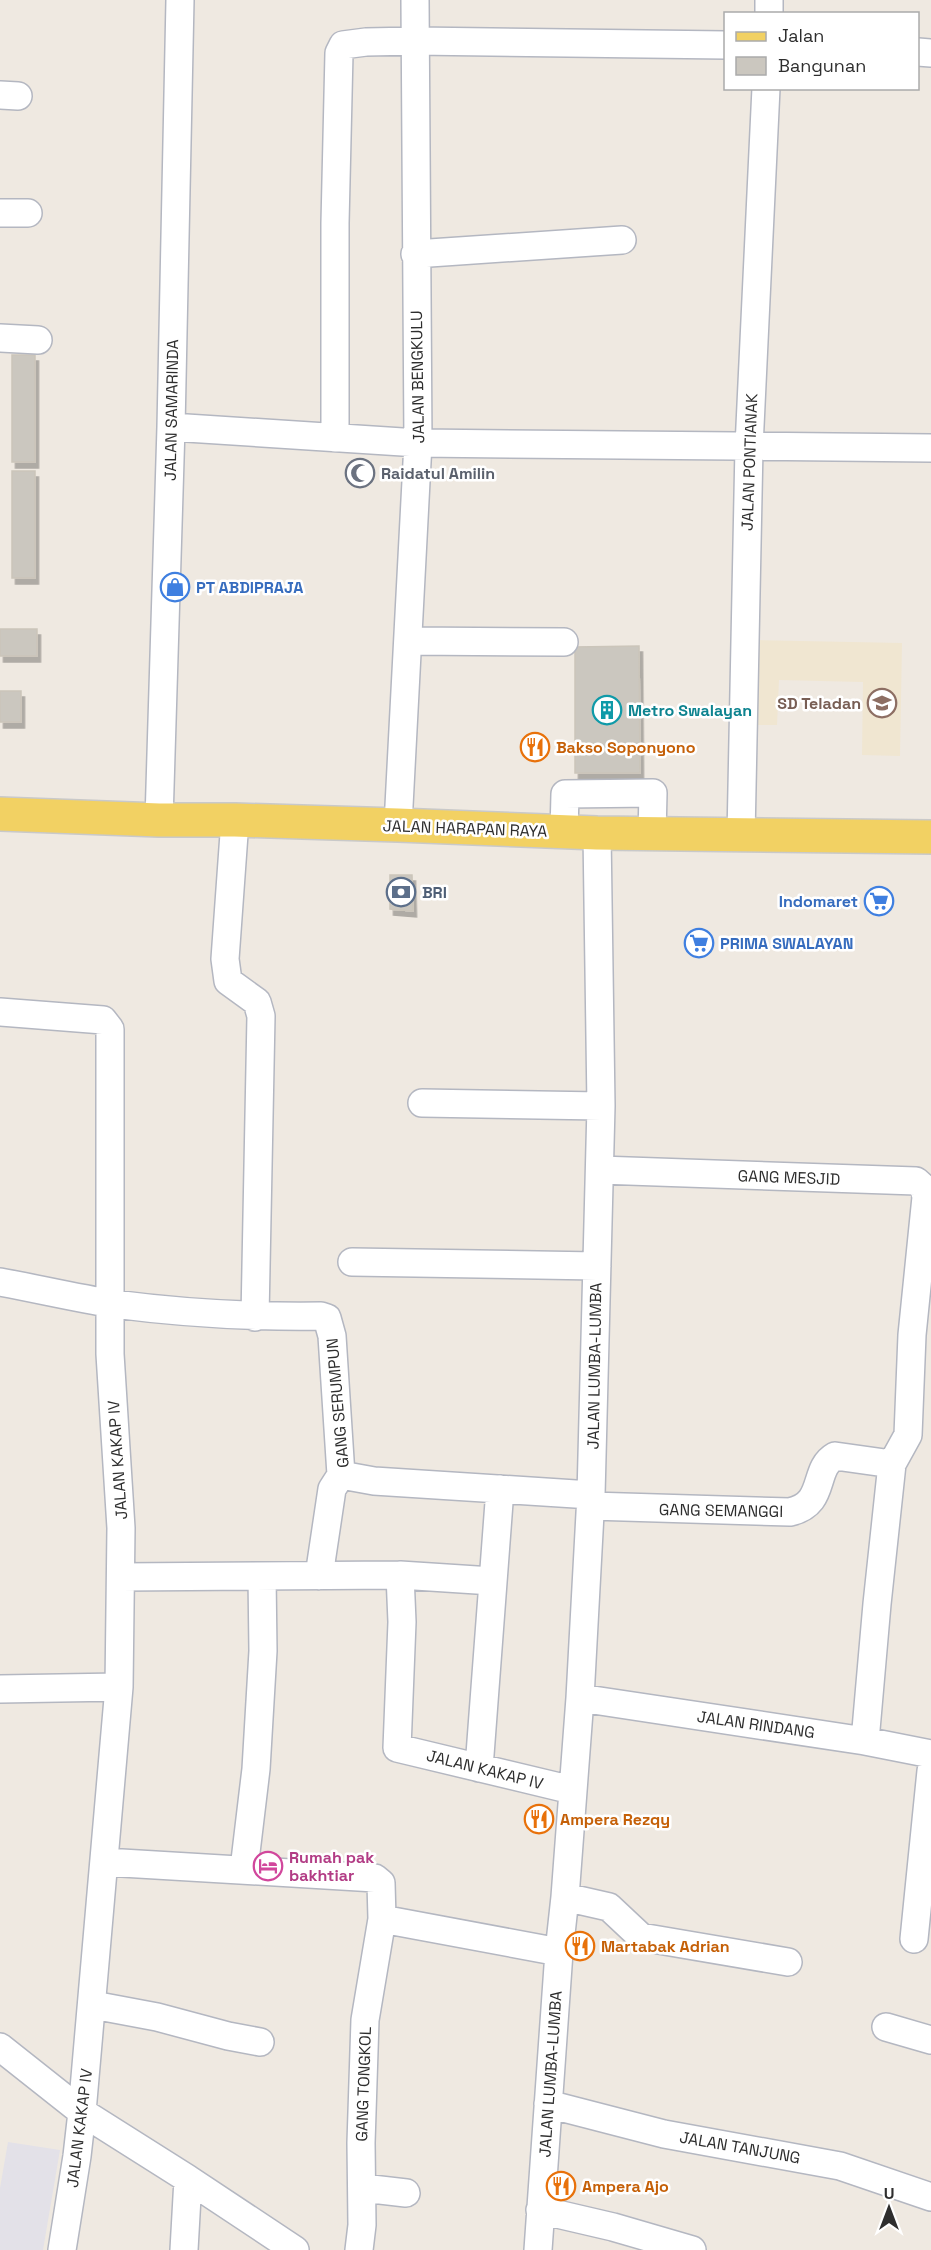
<svg xmlns="http://www.w3.org/2000/svg" width="931" height="2250" font-family="'Space Grotesk',sans-serif">
<style>
.industrial{fill:#e3e1e8}
.education{fill:#f0e6d1}
.building{fill:#cbc7bf;stroke:#cbc5ba;stroke-width:1.5;filter:url(#shadow)}
.lines{fill:none;stroke-linecap:round;stroke-linejoin:round}
.minor-casing{stroke:#b4b7c1;stroke-width:30}
.major-casing{stroke:#c9c9c9;stroke-width:36}
.minor{stroke:#fff;stroke-width:27}
.major{stroke:#f2d163;stroke-width:33}
.labels{text-anchor:middle;stroke-width:5;stroke-linejoin:round;paint-order:stroke}
.street-label{font-size:16px;fill:#2e2e2e;stroke:#fff}
.worship-label{font-size:16px;font-weight:bold;fill:#5b616d;stroke:#fff;text-anchor:start}
.shop-label{font-size:16px;font-weight:bold;fill:#366cbe;stroke:#fff;text-anchor:start}
.education-label{font-size:16px;font-weight:bold;fill:#785e54;stroke:#fff;text-anchor:end}
.culture-label{font-size:16px;font-weight:bold;fill:#0d838f;stroke:#fff;text-anchor:start}
.food-label{font-size:16px;font-weight:bold;fill:#c56008;stroke:#fff;text-anchor:start}
.service-label{font-size:16px;font-weight:bold;fill:#4e5e75;stroke:#fff;text-anchor:start}
.hotel-label{font-size:16px;font-weight:bold;fill:#b23c85;stroke:#fff;text-anchor:start}
</style>
<defs>
<filter id="shadow"><feDropShadow dx="3.5" dy="6" stdDeviation="0" flood-color="#0004"/></filter>
</defs>
<rect width="100%" height="100%" fill="#efe9e1"/>
<path class="industrial" d="M8,2142L60,2150L43,2250H0V2188Z"/>
<path class="education" d="M753,640L902,643L900,756L862,755L863,682L779,680L777,725H752Z"/>
<path class="building" d="M12,355H35V462H12Z
M12,471H35V578H12Z
M0,629H37V656H0Z
M639,646L640,773H575V647Z
M0,691H21V722H0Z
M390,875H412L413,911L390,909Z"/>
<g class="lines">
<g class="minor-casing">
<path id="minor" d="M769,14V0
M918,52L931,53
M0,95L18,96
M0,213H28
M415,254L622,240
M0,338L38,340
M171,427L418,443L931,448
M335,438V223L339,53L343,45L366,42L415,41L726,45
M408,641L564,642
M159,820L171,427L180,0
M235,820L225,959L228,981L257,1002L261,1016L255,1317
M398,825L418,443L415,0
M564,832L565,794L653,793L652,835
M741,836L749,447L766,88
M0,1012L103,1020L110,1029V1354L121,1528L119,1687L82,2112L77,2156L62,2250
M422,1103L601,1106
M600,1170L916,1181L924,1188L926,1197L912,1335L908,1435L892,1464L877,1604L865,1741
M352,1262L597,1266
M0,1282C38,1289 76,1298 114,1304C183,1313 251,1317 321,1316L327,1318L332,1336L341,1475L374,1481L591,1495
M591,1506L790,1512C827,1504 812,1469 835,1456L892,1464
M319,1576L332,1489L341,1475
M121,1577L400,1575
M492,1581L400,1575L402,1622L397,1748L572,1790
M0,1689L119,1687
M580,1698L865,1741L931,1754
M479,1768L500,1489
M105,1862L375,1878L381,1883L382,1919
M244,1869L256,1769L263,1651L262,1576
M565,1897L609,1907L641,1937L788,1962
M914,1939L931,1771
M93,2005L157,2017L228,2036L260,2042
M886,2027L931,2040
M0,2047L82,2112L188,2179L295,2250
M548,2104L664,2134L840,2166L931,2197
M363,2188L406,2193
M540,2210L613,2227L692,2250
M184,2250L188,2179
M359,2250L362,2225L361,2143L365,2020L382,1919L559,1952
M538,2250L559,1952L565,1897L580,1698L591,1495L601,1106L597,833"/>
</g>
<g class="major-casing">
<path id="major" d="M0,814L159,820H235L398,825L597,833L931,837"/>
</g>
<use href="#minor" class="minor"/>
<use href="#major" class="major"/>
</g>
<defs>
<g id="mosque-ring" transform="scale(1.5)"><circle r="9.5" fill="#fff" stroke="#6b7280" stroke-width="1.5"/><path d="M3.5-4.9A6 6 0 1 0 3.5 4.9A5 5 0 1 1 3.5-4.9Z" fill="#6b7280"/></g>
<g id="shop-ring" transform="scale(1.5)"><circle r="9.5" fill="#fff" stroke="#3f7fe0" stroke-width="1.5"/><path d="M-5-2.5h2.3a2.7 3.5 0 0 1 5.4 0H5L5.5 6h-11ZM-1.5-2.5h3a1.5 2.3 0 0 0-3 0Z" fill="#3f7fe0"/></g>
<g id="school-ring" transform="scale(1.5)"><circle r="9.5" fill="#fff" stroke="#8d6e63" stroke-width="1.5"/><path d="M0-5L7-2L0 1L-7-2ZM-4 1L0 2.5L4 1V4Q0 6-4 4Z" fill="#8d6e63"/></g>
<g id="building-ring" transform="scale(1.5)"><circle r="9.5" fill="#fff" stroke="#0f9aa8" stroke-width="1.5"/><path d="M-4-6H4V6H1V3H-1V6H-4ZM-2.5-4.3h1.7v1.8h-1.7ZM.8-4.3h1.7v1.8H.8ZM-2.5-1h1.7V.8h-1.7ZM.8-1h1.7V.8H.8Z" fill="#0f9aa8"/></g>
<g id="restaurant-ring" transform="scale(1.5)"><circle r="9.5" fill="#fff" stroke="#e8710a" stroke-width="1.5"/><path d="M-5-6h1v4h1v-4h1v4h1v-4h1v5L-1.5 .5V6h-2V.5L-5-1ZM5-6V6H3V1.5H1.5Q1.5-4 5-6Z" fill="#e8710a"/></g>
<g id="bank-ring" transform="scale(1.5)"><circle r="9.5" fill="#fff" stroke="#5c6f8a" stroke-width="1.5"/><path d="M-6-4H6V4H-6ZM0-2.3a2.3 2.3 0 1 0 0 4.6a2.3 2.3 0 1 0 0-4.6Z" fill="#5c6f8a"/></g>
<g id="supermarket-ring" transform="scale(1.5)"><circle r="9.5" fill="#fff" stroke="#3f7fe0" stroke-width="1.5"/><path d="M-6-5.5h2.5l.6 2H6L4.5 2H-2.5L-4.4-4H-6ZM-1.5 3.2a1.3 1.3 0 1 0 .1 0ZM3 3.2a1.3 1.3 0 1 0 .1 0Z" fill="#3f7fe0"/></g>
<g id="hotel-ring" transform="scale(1.5)"><circle r="9.5" fill="#fff" stroke="#d1479c" stroke-width="1.5"/><path d="M-6-4.5h1.5V1H6V5H4.5V3h-9V5H-6ZM-4 0a1.8 1.8 0 1 1 3.6 0ZM.5 0V-2.5h3Q6-2.5 6 0Z" fill="#d1479c"/></g>
</defs>
<g fill-rule="evenodd">
<use href="#mosque-ring" x="360" y="473"/>
<use href="#shop-ring" x="175" y="587"/>
<use href="#school-ring" x="882" y="703"/>
<use href="#building-ring" x="607" y="710"/>
<use href="#restaurant-ring" x="535" y="747"/>
<use href="#bank-ring" x="401" y="892"/>
<use href="#supermarket-ring" x="879" y="901"/>
<use href="#supermarket-ring" x="699" y="943"/>
<use href="#restaurant-ring" x="539" y="1819"/>
<use href="#hotel-ring" x="268" y="1866"/>
<use href="#restaurant-ring" x="580" y="1946"/>
<use href="#restaurant-ring" x="561" y="2186"/>
</g>
<g class="labels">
<g class="street-label">
<text transform="translate(417 377) rotate(-91)" y="6">JALAN BENGKULU</text>
<text transform="translate(171 410) rotate(-89)" y="6">JALAN SAMARINDA</text>
<text transform="translate(749 462) rotate(-88)" y="6">JALAN PONTIANAK</text>
<text transform="translate(465 828) rotate(2)" y="6">JALAN HARAPAN RAYA</text>
<text transform="translate(789 1177) rotate(2)" y="6">GANG MESJID</text>
<text transform="translate(594 1366) rotate(-89)" y="6">JALAN LUMBA-LUMBA</text>
<text transform="translate(337 1403) rotate(-95)" y="6">GANG SERUMPUN</text>
<text transform="translate(117 1460) rotate(-94)" y="6">JALAN KAKAP IV</text>
<text transform="translate(721 1510) rotate(1)" y="6">GANG SEMANGGI</text>
<text transform="translate(756 1724) rotate(8)" y="6">JALAN RINDANG</text>
<text transform="translate(485 1769) rotate(14)" y="6">JALAN KAKAP IV</text>
<text transform="translate(550 2074) rotate(-86)" y="6">JALAN LUMBA-LUMBA</text>
<text transform="translate(363 2084) rotate(-88)" y="6">GANG TONGKOL</text>
<text transform="translate(79 2128) rotate(-83)" y="6">JALAN KAKAP IV</text>
<text transform="translate(740 2147) rotate(10)" y="6">JALAN TANJUNG</text>
</g>
<g class="worship-label">
<text x="381" y="479">Raidatul Amilin</text>
</g>
<g class="shop-label">
<text x="196" y="593">PT ABDIPRAJA</text>
<text x="858" y="907" text-anchor="end">Indomaret</text>
<text x="720" y="949">PRIMA SWALAYAN</text>
</g>
<g class="education-label">
<text x="861" y="709">SD Teladan</text>
</g>
<g class="culture-label">
<text x="628" y="716">Metro Swalayan</text>
</g>
<g class="food-label">
<text x="556" y="753">Bakso Soponyono</text>
<text x="560" y="1825">Ampera Rezqy</text>
<text x="601" y="1952">Martabak Adrian</text>
<text x="582" y="2192">Ampera Ajo</text>
</g>
<g class="service-label">
<text x="422" y="898">BRI</text>
</g>
<g class="hotel-label">
<text x="289" y="1863">Rumah pak<tspan x="289" dy="18">bakhtiar</tspan></text>
</g>
</g>
<rect x="724" y="12" width="195" height="78" fill="#ffffff" stroke="#ababab" stroke-width="1.5"/>
<rect x="736" y="32" width="30" height="9" fill="#f2d163" stroke="#ababab" stroke-width="1.5"/>
<text x="778" y="42" font-size="18" fill="#2e2e2e">Jalan</text>
<rect x="736" y="57" width="30" height="18" fill="#cbc7bf" stroke="#ababab" stroke-width="1.5"/>
<text x="778" y="72" font-size="18" fill="#2e2e2e">Bangunan</text>
<g transform="translate(889 2208)" stroke="#ffffff" stroke-width="4.5" paint-order="stroke">
<path d="M0-4.5L10 22L0 15L-10 22Z" fill="#2e2e2e"/>
<text y="-9" font-size="16" font-weight="bold" text-anchor="middle" fill="#2e2e2e">U</text>
</g>
</svg>
